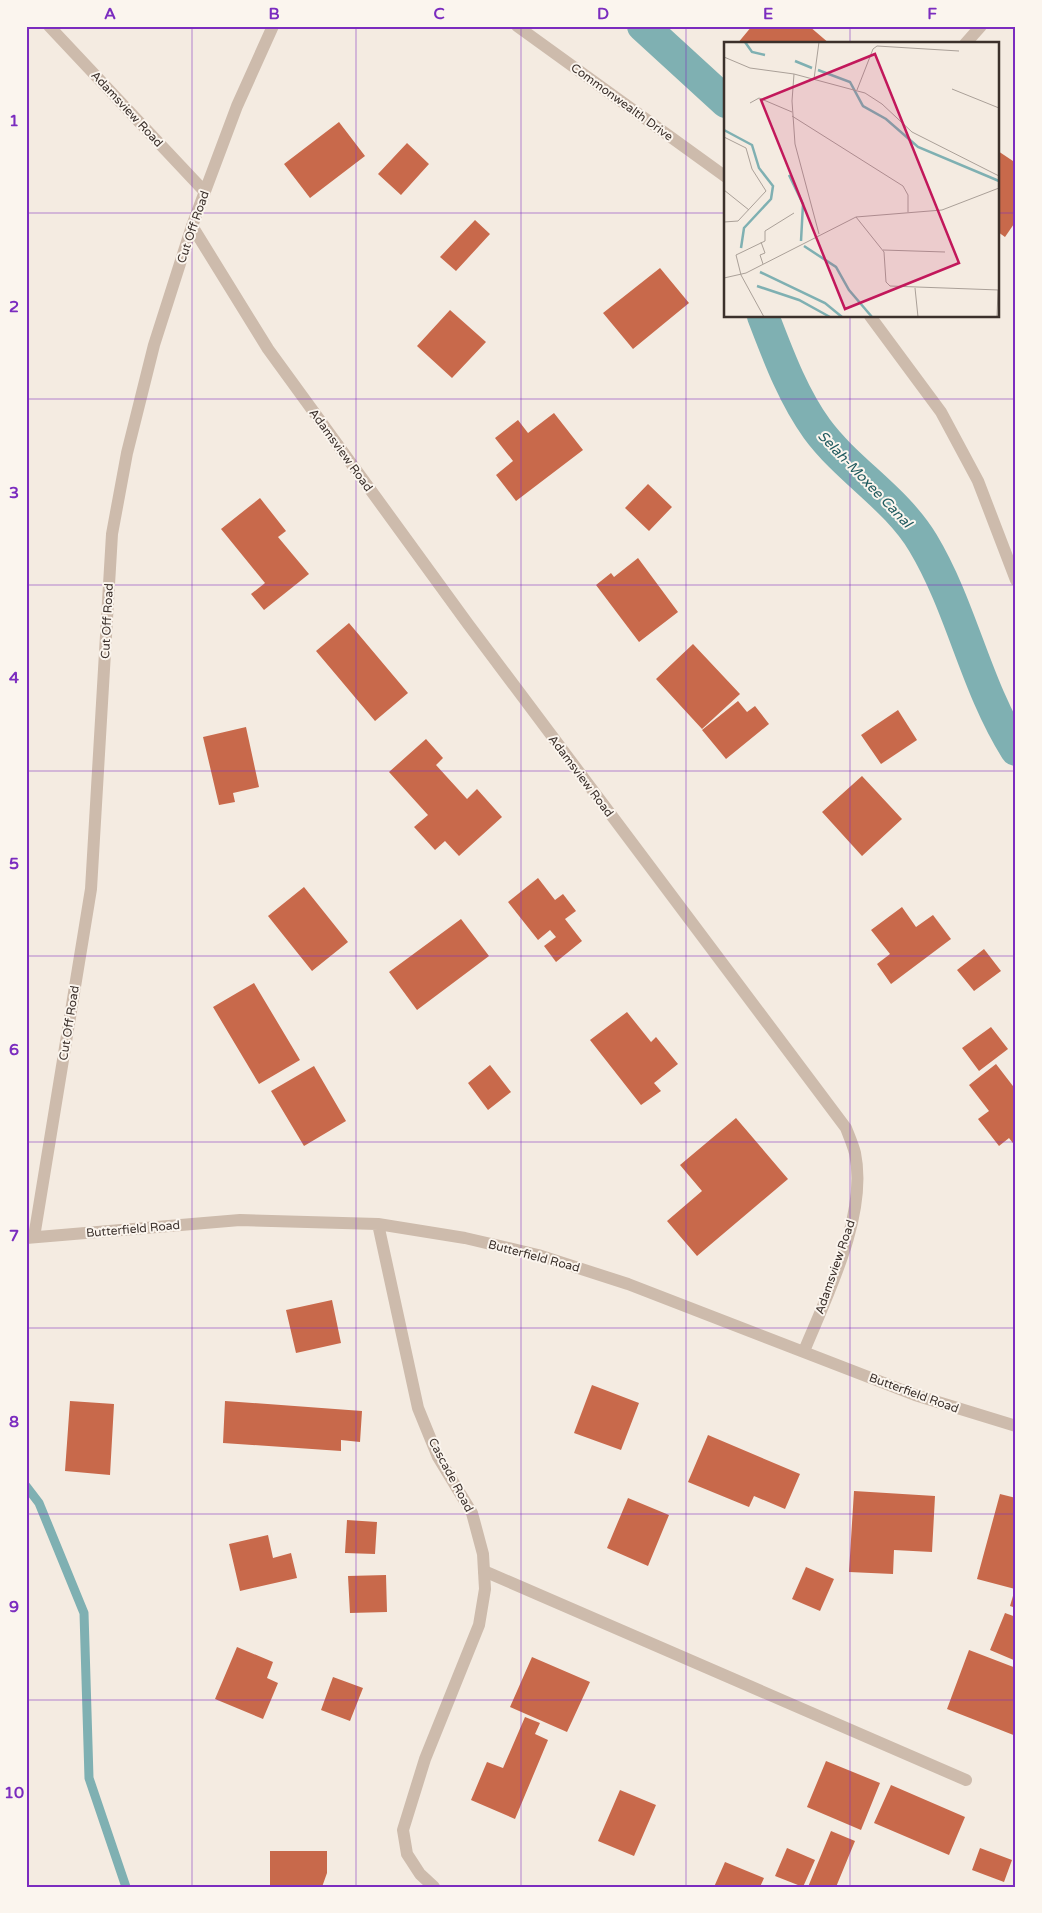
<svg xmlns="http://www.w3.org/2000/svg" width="1042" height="1913" font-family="'Varela Round',sans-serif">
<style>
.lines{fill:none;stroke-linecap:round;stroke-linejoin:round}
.stream{stroke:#7fb0b2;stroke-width:9}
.canal{stroke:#7fb0b2;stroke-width:32}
.building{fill:#c8694b}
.service{stroke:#cdbbac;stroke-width:12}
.minor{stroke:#cdbbac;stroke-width:12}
.grid{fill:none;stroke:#7b2cbf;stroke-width:1;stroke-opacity:0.55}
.labels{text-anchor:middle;stroke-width:4;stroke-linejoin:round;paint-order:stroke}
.street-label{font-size:12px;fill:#3b302b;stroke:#fbf5ee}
.water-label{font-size:14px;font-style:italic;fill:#1f5a5e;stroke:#fbf5ee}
.inset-river{fill:none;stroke:#7fb0b2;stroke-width:2.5}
.inset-road{fill:none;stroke:#aaa098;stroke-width:1}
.view{fill:#c2185b;fill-opacity:0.15;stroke:#c2185b;stroke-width:2.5}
.inset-edge{fill:none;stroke:#3b302b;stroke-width:2.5}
.neatline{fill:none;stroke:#7b2cbf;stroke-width:2}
.grid-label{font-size:16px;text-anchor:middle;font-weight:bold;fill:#7b2cbf}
</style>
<rect width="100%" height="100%" fill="#f4ebe1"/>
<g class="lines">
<path class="stream" d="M26,1486L39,1503L84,1613L89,1778L126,1887"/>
<path class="canal" d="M643,26L726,102
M763,316C778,355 793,396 817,429C848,471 896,498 923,543C962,608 975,685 1016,750"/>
</g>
<path class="building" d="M752,26H809L830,44H737Z
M339,122L365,156L310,198L284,164Z
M407,143L429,164L401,195L378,174Z
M998,151L1016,163V185L1014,188L1016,190V221L1005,237L998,232Z
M475,220L490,234L456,271L440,257Z
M660,268L689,303L633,349L603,313Z
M450,310L486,342L452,378L417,346Z
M554,413L583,450L516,501L496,475L513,461L495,438L518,420L528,433Z
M648,484L672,507L649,531L625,508Z
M260,498L286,531L278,537L309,574L264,610L251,594L265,583L221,529Z
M638,558L678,612L639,642L596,585L611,573L614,577Z
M349,623L408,693L375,721L316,651Z
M693,644L740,694L702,729L656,679Z
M738,701L747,712L755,706L769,724L726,759L702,730Z
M898,710L917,740L881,764L861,735Z
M246,727L259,787L233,793L235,802L219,805L203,737Z
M426,739L443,758L436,765L467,799L477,789L502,817L459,856L445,841L435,850L414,827L428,815L389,772Z
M862,776L902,819L862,856L822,812Z
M538,878L555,900L563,894L576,911L565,919L582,941L556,962L544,946L556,937L550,930L538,940L508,902Z
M304,887L348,942L312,971L268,916Z
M902,907L916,927L933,915L951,939L891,984L877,964L890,954L871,930Z
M461,919L489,956L417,1010L389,972Z
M984,949L1001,971L974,991L957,970Z
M254,983L300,1060L259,1084L213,1007Z
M627,1012L651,1042L656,1037L678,1064L654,1083L661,1091L641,1105L590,1040Z
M991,1027L1008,1049L979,1071L962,1048Z
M996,1064L1016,1090V1147L1009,1138L999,1146L978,1119L989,1111L969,1085Z
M490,1065L511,1092L488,1110L468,1083Z
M314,1066L346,1121L304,1146L271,1091Z
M736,1118L788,1179L697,1256L667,1221L702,1191L680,1165Z
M332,1300L341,1343L296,1353L286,1310Z
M592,1385L639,1403L621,1450L574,1433Z
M70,1401L114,1404L110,1475L65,1471Z
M225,1401L362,1411L360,1442L341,1440V1451L223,1443Z
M708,1435L800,1474L785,1509L754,1496L749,1507L688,1482Z
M854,1491L935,1496L932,1552L894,1550L893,1574L849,1572Z
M1000,1494L1016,1498V1608L1010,1606L1015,1589L977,1579Z
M628,1498L669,1515L648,1566L607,1548Z
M347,1520L377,1522L375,1554L345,1553Z
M268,1535L273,1558L291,1553L297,1578L240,1591L229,1544Z
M806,1567L834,1579L820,1611L792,1599Z
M386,1575L387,1612L350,1613L348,1576Z
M1005,1613L1016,1617V1661L990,1650Z
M237,1647L273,1662L267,1678L278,1683L263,1719L215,1699Z
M969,1650L1016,1668V1736L947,1709Z
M532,1657L590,1682L567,1732L510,1707Z
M333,1677L363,1688L350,1721L321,1710Z
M525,1717L540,1723L535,1734L548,1740L515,1819L471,1800L487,1762L503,1768Z
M826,1761L880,1783L861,1830L807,1807Z
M891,1785L965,1817L949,1855L874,1823Z
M620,1790L656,1805L634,1856L598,1841Z
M831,1831L855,1841L836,1887H808Z
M787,1848L815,1860L803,1887L775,1876Z
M980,1848L1012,1860L1004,1882L972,1870Z
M270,1851H327V1873L322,1887H270Z
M725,1862L764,1878L760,1887H714Z"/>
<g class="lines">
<path class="service" d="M484,1571L966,1780"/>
<path class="minor" d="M49,26L205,192
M517,26L726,177
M965,44L981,26
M192,226L268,349L468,624L846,1128C849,1136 853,1145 855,1153C868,1215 827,1295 804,1351
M870,316L941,412L978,481L1016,580
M378,1224L418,1408L438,1457L472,1513L483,1554L485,1589L479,1625L425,1759L403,1830L407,1854L420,1874L434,1887
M34,1237L91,889L112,534L127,453L154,345L192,226L237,106L273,26
M26,1238L240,1220L378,1224L465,1238L538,1255L628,1284L915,1395L1016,1426"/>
</g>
<path class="grid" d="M192,26V1887M356,26V1887M521,26V1887M686,26V1887M850,26V44M26,213H726M998,213H1016M850,316V1887M26,399H1016M26,585H1016M26,771H1016M26,956H1016M26,1142H1016M26,1328H1016M26,1514H1016M26,1700H1016"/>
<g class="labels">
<g class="street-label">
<text transform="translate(622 102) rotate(36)" y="4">Commonwealth Drive</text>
<text transform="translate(127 109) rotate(47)" y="4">Adamsview Road</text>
<text transform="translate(193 227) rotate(-71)" y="4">Cut Off Road</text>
<text transform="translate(341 450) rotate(54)" y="4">Adamsview Road</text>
<text transform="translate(107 621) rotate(-87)" y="4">Cut Off Road</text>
<text transform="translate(581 776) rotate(53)" y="4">Adamsview Road</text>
<text transform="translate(69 1023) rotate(-81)" y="4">Cut Off Road</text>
<text transform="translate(133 1229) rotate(-5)" y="4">Butterfield Road</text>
<text transform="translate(534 1256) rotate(15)" y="4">Butterfield Road</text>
<text transform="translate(835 1267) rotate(-71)" y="4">Adamsview Road</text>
<text transform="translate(914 1393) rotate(20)" y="4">Butterfield Road</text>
<text transform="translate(451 1475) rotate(62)" y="4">Cascade Road</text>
</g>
<g class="water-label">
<text transform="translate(865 479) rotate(46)" y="5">Selah-Moxee Canal</text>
</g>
</g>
<g transform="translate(724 42)">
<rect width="275" height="275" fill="#f4ebe1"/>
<path class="inset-river" d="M21,0L28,10L41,13M71,19L88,26M94,28L126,40L139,64L162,77L194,105L275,139M0,88L28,103L35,126L49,144L47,157L20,186L17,206M65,133L79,162L77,199M80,204L112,225L125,248L148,275M36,230L101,261L118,275M33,244L75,258L106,275"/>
<path class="inset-road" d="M0,15L26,26L70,32L141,51L158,62L188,90L275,134M70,32L68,59L71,102L95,192M90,37L95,0M228,47L275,66M133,48L149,7L153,4L235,9M26,61L35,56L68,70M68,74L179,144L184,153V170M0,95L22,106L28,127L42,149L14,179L0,180M0,148L25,168M132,175L160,210L162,240L166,244L275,248M37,200L41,211L36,213L39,222M159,208L221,210M0,236L22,231L132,175L218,168L275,146M191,246L194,275M40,275L17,233L12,213L41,199V189L70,171M273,275L274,248"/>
<path class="view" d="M151,12L235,221L121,267L37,58Z"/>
<rect width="275" height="275" class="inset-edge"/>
</g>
<rect width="1042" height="1913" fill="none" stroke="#fbf5ee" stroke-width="55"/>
<rect x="28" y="28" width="986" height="1858" class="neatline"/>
<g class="grid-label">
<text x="110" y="19">A</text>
<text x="274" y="19">B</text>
<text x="439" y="19">C</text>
<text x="603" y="19">D</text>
<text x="768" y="19">E</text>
<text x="932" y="19">F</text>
<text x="14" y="126">1</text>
<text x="14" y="312">2</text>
<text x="14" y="498">3</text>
<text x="14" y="683">4</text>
<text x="14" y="869">5</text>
<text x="14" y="1055">6</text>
<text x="14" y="1241">7</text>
<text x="14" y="1427">8</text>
<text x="14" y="1612">9</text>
<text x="14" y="1798">10</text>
</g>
</svg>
